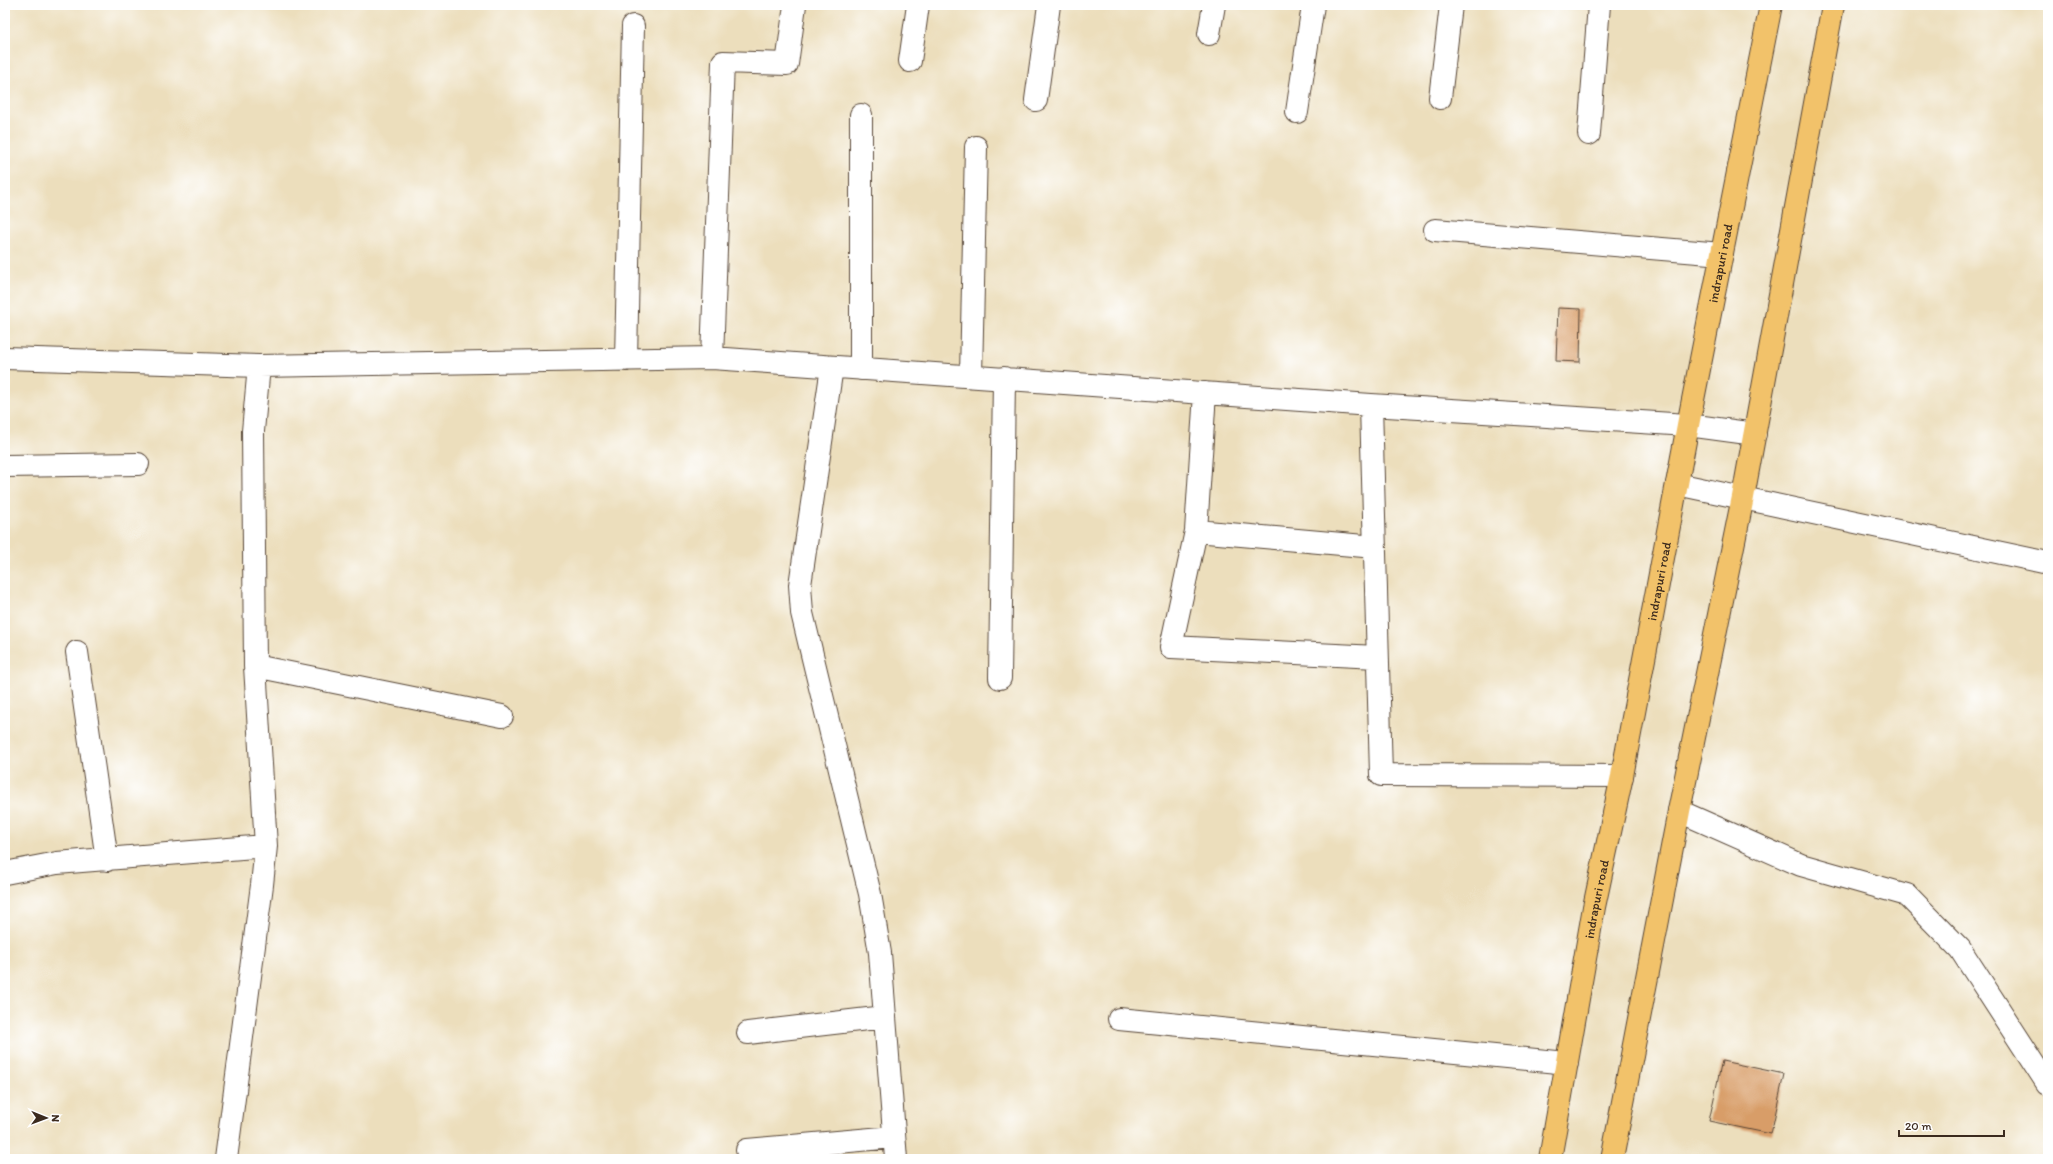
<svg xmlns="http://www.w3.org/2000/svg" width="2053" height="1164" font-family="Itim,sans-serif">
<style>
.building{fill:#d89d67}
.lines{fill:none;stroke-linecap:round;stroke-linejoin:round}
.minor-casing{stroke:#564536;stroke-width:24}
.major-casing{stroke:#564536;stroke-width:24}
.minor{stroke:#fff;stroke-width:22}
.major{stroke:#f2c26a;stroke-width:22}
.labels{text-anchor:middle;stroke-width:3;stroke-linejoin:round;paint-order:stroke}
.street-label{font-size:13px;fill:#3b2a1e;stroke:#fff}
</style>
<rect width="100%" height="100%" fill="#fff"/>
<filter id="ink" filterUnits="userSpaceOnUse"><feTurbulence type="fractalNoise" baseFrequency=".025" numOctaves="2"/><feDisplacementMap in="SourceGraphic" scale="8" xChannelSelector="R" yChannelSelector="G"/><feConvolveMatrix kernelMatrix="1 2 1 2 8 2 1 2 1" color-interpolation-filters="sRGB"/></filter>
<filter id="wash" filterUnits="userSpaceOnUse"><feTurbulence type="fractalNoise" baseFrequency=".012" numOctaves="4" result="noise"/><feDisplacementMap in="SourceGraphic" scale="16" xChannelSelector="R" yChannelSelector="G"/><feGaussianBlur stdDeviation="0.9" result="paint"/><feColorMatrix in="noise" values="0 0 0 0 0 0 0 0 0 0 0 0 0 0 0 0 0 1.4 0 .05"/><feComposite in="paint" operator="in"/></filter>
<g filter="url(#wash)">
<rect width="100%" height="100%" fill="#ecdebc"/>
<g id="blocks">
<path class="building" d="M1558,308L1581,309L1580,362L1556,361Z
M1722,1061L1784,1074L1771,1134L1709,1121Z"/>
</g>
</g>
<g filter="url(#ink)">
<use href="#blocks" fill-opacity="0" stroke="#564536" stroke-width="1"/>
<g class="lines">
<g class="minor-casing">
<path id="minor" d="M1209,34L1214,5
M910,61L918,5
M1440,98L1451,5
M1036,100L1049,5
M1297,112L1313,5
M1589,134L1599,5
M1435,230L1722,254
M5,358L259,366L712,358L1371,405L1688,425L1755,434
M712,358L723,62L787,64L795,5
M626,360L633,26
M832,367L800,585L802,613L870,894L880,953L896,1159
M861,369V115
M971,376L976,147
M1205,393L1196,531L1375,547
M1371,405L1381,775L1622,776
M5,466L138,464
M1677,484L2048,563
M1196,531L1171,647L1377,657
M77,652L107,860
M255,666L502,716
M1000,678L1004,378
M1679,811L1801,865L1907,895L1960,949L2047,1083
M5,873L57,863L266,846
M1119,1019L1567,1063
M748,1033L885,1017
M747,1150L894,1137
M226,1159L262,885L266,846L255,666L253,431L259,366"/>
</g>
<g class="major-casing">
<g id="major">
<path id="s1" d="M1550,1159L1594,907L1622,776L1688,425L1771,5"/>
<path d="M1612,1159L1679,811L1743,497L1833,5"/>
</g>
</g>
<use href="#minor" class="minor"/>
<use href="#major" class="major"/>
</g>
</g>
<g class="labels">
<g class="street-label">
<text dy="5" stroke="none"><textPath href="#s1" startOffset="912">indrapuri road</textPath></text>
<text dy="5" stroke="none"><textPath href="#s1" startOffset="588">indrapuri road</textPath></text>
<text dy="5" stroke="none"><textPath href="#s1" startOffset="264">indrapuri road</textPath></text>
</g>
</g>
<rect width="2053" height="1164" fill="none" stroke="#fff" stroke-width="20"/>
<g transform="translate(46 1118) rotate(91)" stroke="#ffffff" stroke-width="3" paint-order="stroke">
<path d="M0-3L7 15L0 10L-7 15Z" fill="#3b2a1e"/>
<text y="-6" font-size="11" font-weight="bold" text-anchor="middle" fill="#3b2a1e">N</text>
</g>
<path d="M1899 1130v6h105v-6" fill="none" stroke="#3b2a1e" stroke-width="2"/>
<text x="1905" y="1130" font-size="12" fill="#3b2a1e" stroke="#ffffff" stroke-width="3" paint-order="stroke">20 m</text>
</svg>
